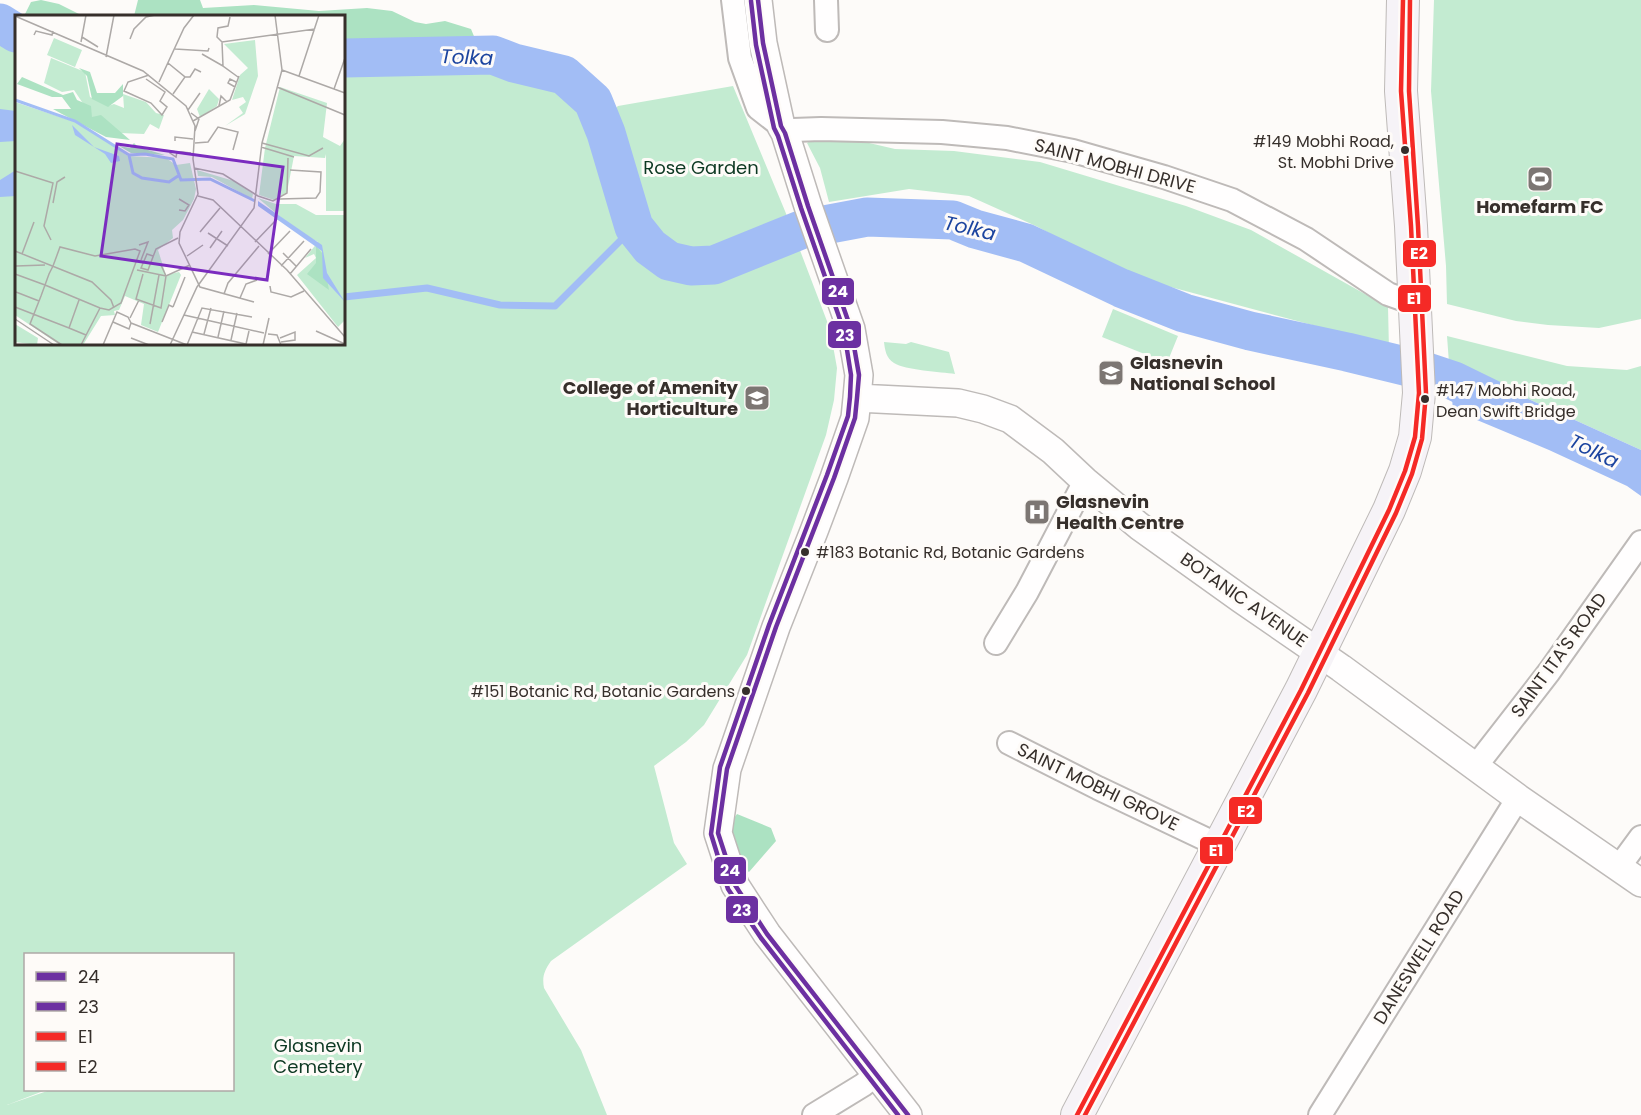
<svg xmlns="http://www.w3.org/2000/svg" width="1641" height="1115" font-family="Poppins,sans-serif">
<style>
.green{fill:#c3ebd1;fill-rule:evenodd}
.forest{fill:#ace2c2}
.water{fill:#a2bdf5}
.lines{fill:none;stroke-linecap:round;stroke-linejoin:round}
.stream{stroke:#a2bdf5;stroke-width:7}
.river{stroke:#a2bdf5;stroke-width:39}
.minor-casing{stroke:#bebab8;stroke-width:26}
.tertiary-casing{stroke:#bebab8;stroke-width:30}
.secondary-casing{stroke:#bebab8;stroke-width:34}
.minor{stroke:#fffefe;stroke-width:22}
.tertiary{stroke:#fffefe;stroke-width:27}
.secondary{stroke:#f6f3f7;stroke-width:32}
.bus-1-casing{stroke:#fefbf8;stroke-width:9}
.bus-2-casing{stroke:#fefbf8;stroke-width:9}
.bus-3-casing{stroke:#fefbf8;stroke-width:9}
.bus-4-casing{stroke:#fefbf8;stroke-width:9}
.bus-1{stroke:#6c30a1;stroke-width:4.5}
.bus-2{stroke:#6c30a1;stroke-width:4.5}
.bus-3{stroke:#f52a26;stroke-width:4.5}
.bus-4{stroke:#f52a26;stroke-width:4.5}
.bus-dot{fill:#362f2b;stroke:#fefbf8;stroke-width:2}
.labels{text-anchor:middle;stroke-width:6;stroke-linejoin:round;paint-order:stroke}
.bus-label{font-size:16px;fill:#362f2b;stroke:#fefbf8;text-anchor:end}
.street-label{font-size:18px;fill:#362f2b;stroke:#fefbf8}
.park-label{font-size:18px;fill:#0c3822;stroke:#fefbf8}
.poi-label{font-size:18px;font-weight:bold;fill:#362f2b;stroke:#fefbf8;text-anchor:start}
.water-label{font-size:20px;font-style:italic;fill:#1c449f;stroke:#fefbf8}
.inset-river{fill:none;stroke:#a2bdf5;stroke-width:3}
.inset-road{fill:none;stroke:#ada9a7;stroke-width:1.5}
.view{fill:#7b2cbf;fill-opacity:0.15;stroke:#7b2cbf;stroke-width:3}
.inset-edge{fill:none;stroke:#362f2b;stroke-width:3}
.line-badge{stroke:#fefbf8;stroke-width:2}
.badge-label{font-size:16px;text-anchor:middle;font-weight:bold;fill:#fff}
</style>
<rect width="100%" height="100%" fill="#fdfbf9"/>
<path class="green" d="M1434,0H1641V319L1599,328L1548,325L1516,321L1447,304L1446,266L1431,91Z
M0,38L16,47V344H344V70H498L542,77L597,125L618,106L733,86L785,211L830,329L837,368L834,400L826,435L747,655L704,725L686,742L654,766L674,843L687,864L551,961C544,971 542,977 544,988L581,1050L607,1115H0ZM26,954H232V1090H50L7,1105L46,1090H26Z
M819,135L839,136L895,149L954,151L1040,162L1186,206L1251,230L1388,307L1389,350L1316,326L1126,275L1038,227L969,196L909,189L829,202L820,168L807,143Z
M1113,309L1178,336L1167,363L1102,337Z
M1447,336L1567,366L1627,370L1641,366V450L1449,363Z
M884,342L906,344L911,342L949,352L955,374C941,372 905,370 894,363C886,358 885,350 884,342Z"/>
<path class="forest" d="M41,0L59,4L83,16H24L31,2Z
M138,0H200L203,8L254,5L319,11L367,8L392,11L415,22L426,24L445,21L471,29L478,46L433,43H344V16H134Z
M737,814L771,828L776,841L749,872L738,864L729,825Z"/>
<path class="water" d="M0,109L16,111V141L0,142Z
M16,170V196L0,197V180Z
M1449,363L1641,450V496L1627,486L1549,450L1453,410Z"/>
<g class="lines">
<path class="stream" d="M344,297L427,288L500,305L555,306L634,227"/>
<path class="river" d="M0,23L16,33
M344,58L493,55L514,63L564,75L593,101L606,133L634,227L650,247L669,261L691,266L714,265L803,229L867,217L953,220L975,229L1026,243L1121,288L1184,313L1250,331L1347,352L1421,370L1454,381L1499,403"/>
<g class="minor-casing">
<path id="minor" d="M733,0L740,58L758,108L781,126
M826,0L827,30
M785,133L793,130L821,129L942,132L1007,138L1073,151L1164,177L1232,200L1306,239L1388,294L1416,304
M996,643L1027,592L1085,481
M1009,743L1098,788L1220,846
M1476,766L1549,672L1641,542
M1619,867L1641,837
M814,1115L863,1085L877,1074
M1320,1115L1518,798"/>
</g>
<g class="tertiary-casing">
<path id="tertiary" d="M758,0L763,43L781,126L785,133L808,206L851,329L859,375L857,398L855,418L834,478L814,531L776,627L727,769L718,833L735,885L767,934L908,1115
M857,398L958,403L983,409L1010,419L1053,451L1085,481L1139,526L1241,599L1341,668L1518,798L1641,883"/>
</g>
<g class="secondary-casing">
<path id="secondary" d="M1077,1115L1301,690L1389,510L1405,471L1415,437L1419,393L1411,226L1401,91L1403,0"/>
</g>
<use href="#minor" class="minor"/>
<use href="#tertiary" class="tertiary"/>
<use href="#secondary" class="secondary"/>
<g class="bus-1-casing">
<path id="bus-1" d="M758,0L763,43L781,126L785,133L808,206L851,329L859,375L857,398L855,418L834,478L776,627L727,769L718,833L735,885L767,934L908,1115"/>
</g>
<g class="bus-2-casing">
<path id="bus-2" d="M751,1L756,45L774,128L778,136L801,208L844,331L851,375L850,397L848,416L827,475L769,625L720,767L711,834L728,889L761,938L898,1115"/>
</g>
<g class="bus-3-casing">
<path id="bus-3" d="M1077,1115L1301,690L1389,510L1405,471L1415,437L1419,393L1411,226L1401,91L1403,0"/>
</g>
<g class="bus-4-casing">
<path id="bus-4" d="M1085,1115L1308,693L1396,513L1412,474L1422,439L1426,393L1418,226L1409,91L1410,0"/>
</g>
<use href="#bus-1" class="bus-1"/>
<use href="#bus-2" class="bus-2"/>
<use href="#bus-3" class="bus-3"/>
<use href="#bus-4" class="bus-4"/>
</g>
<defs>
<g id="stadium-square" transform="scale(1.35)"><rect x="-9" y="-9" width="18" height="18" rx="4" fill="#7c7673" stroke="#fefbf8"/><path d="M0-5a6.5 5 0 1 0 0 10a6.5 5 0 1 0 0-10ZM-3.5-1.8h7v3.6h-7Z" fill="#fff"/></g>
<g id="school-square" transform="scale(1.35)"><rect x="-9" y="-9" width="18" height="18" rx="4" fill="#7c7673" stroke="#fefbf8"/><path d="M0-5L7-2L0 1L-7-2ZM-4 1L0 2.5L4 1V4Q0 6-4 4Z" fill="#fff"/></g>
<g id="university-square" transform="scale(1.35)"><rect x="-9" y="-9" width="18" height="18" rx="4" fill="#7c7673" stroke="#fefbf8"/><path d="M0-5L7-2L0 1L-7-2ZM-4 1L0 2.5L4 1V4Q0 6-4 4Z" fill="#fff"/></g>
<g id="hospital-square" transform="scale(1.35)"><rect x="-9" y="-9" width="18" height="18" rx="4" fill="#7c7673" stroke="#fefbf8"/><path d="M-5-5h3v3.5h4V-5h3V5h-3V1.5h-4V5h-3Z" fill="#fff"/></g>
</defs>
<g fill-rule="evenodd">
<use href="#stadium-square" x="1540" y="179"/>
<use href="#school-square" x="1111" y="373"/>
<use href="#university-square" x="757" y="398"/>
<use href="#hospital-square" x="1037" y="512"/>
</g>
<g class="bus-dot">
<circle cx="1405" cy="150" r="5"/>
<circle cx="1425" cy="399" r="5"/>
<circle cx="805" cy="552" r="5"/>
<circle cx="746" cy="691" r="5"/>
</g>
<g class="labels">
<g class="bus-label">
<text x="1394" y="147">#149 Mobhi Road,<tspan x="1394" dy="21">St. Mobhi Drive</tspan></text>
<text x="1436" y="396" text-anchor="start">#147 Mobhi Road,<tspan x="1436" dy="21">Dean Swift Bridge</tspan></text>
<text x="816" y="558" text-anchor="start">#183 Botanic Rd, Botanic Gardens</text>
<text x="735" y="697">#151 Botanic Rd, Botanic Gardens</text>
</g>
<g class="street-label">
<text transform="translate(1115 166) rotate(15)" y="6">SAINT MOBHI DRIVE</text>
<text transform="translate(1244 600) rotate(35)" y="6">BOTANIC AVENUE</text>
<text transform="translate(1559 655) rotate(-54)" y="6">SAINT ITA'S ROAD</text>
<text transform="translate(1098 787) rotate(26)" y="6">SAINT MOBHI GROVE</text>
<text transform="translate(1419 957) rotate(-58)" y="6">DANESWELL ROAD</text>
</g>
<g class="park-label">
<text x="701" y="174">Rose Garden</text>
<text x="318" y="1052">Glasnevin<tspan x="318" dy="21">Cemetery</tspan></text>
</g>
<g class="poi-label">
<text x="1540" y="213" text-anchor="middle">Homefarm FC</text>
<text x="1130" y="369">Glasnevin<tspan x="1130" dy="21">National School</tspan></text>
<text x="738" y="394" text-anchor="end">College of Amenity<tspan x="738" dy="21">Horticulture</tspan></text>
<text x="1056" y="508">Glasnevin<tspan x="1056" dy="21">Health Centre</tspan></text>
</g>
<g class="water-label">
<text transform="translate(467 57) rotate(2)" y="7">Tolka</text>
<text transform="translate(970 228) rotate(13)" y="7">Tolka</text>
<text transform="translate(1594 451) rotate(26)" y="7">Tolka</text>
</g>
</g>
<g transform="translate(15 15)">
<rect width="330" height="330" fill="#fdfbf9"/>
<path d="M39,23L67,35L60,52L32,40ZM240,25L243,61L230,99L210,111L228,98L224,92L231,87L228,82L217,85L225,60L233,53L209,29ZM36,43L70,57L75,82L93,91L99,89L109,93L108,79L131,87L141,98L149,100L144,114L135,109L129,119L105,118L88,103L77,102L59,75L47,77L29,68ZM265,72L312,88L308,122L325,131L330,124V196H311V139L310,143L279,141L272,177L259,185L244,180L250,133ZM194,74L204,84L202,91L185,102L182,94ZM0,87L66,109L113,141L151,143L161,150L175,148L181,174L179,184L168,205L157,215L158,223L143,235L151,260L164,257L166,260L143,317L126,310L129,289L110,281L104,295L99,296L100,300L86,301L68,330H45L0,300ZM182,155L219,166L238,179L237,184L197,162L183,161ZM243,183L261,189H281L301,200H330V305L323,312L282,260L301,243L299,239L290,243L303,227L282,216ZM0,309L23,323L22,330L0,327Z" fill="#c3ebd1"/>
<path d="M64,53L75,57L82,78H100L108,69V81L93,92L77,84L72,61ZM7,62L48,80L58,77L62,85L76,91L77,102L86,100L115,125L91,122L47,99L38,94H56L47,82H37L2,69ZM119,128L123,132L150,140L116,138L104,131L115,133ZM301,231L307,238L314,275L292,259L301,248Z" fill="#ace2c2"/>
<path d="M57,110L79,132L104,141L105,146L96,148L90,139L60,120ZM243,186L307,230L312,258L330,287L308,263L307,236L243,191Z" fill="#a2bdf5"/>
<path class="inset-river" d="M0,85L60,106L114,140L130,139L158,144L166,165L195,164L240,186M114,140L118,158L127,163L154,167L163,161"/>
<path class="inset-road" d="M0,1L128,56L171,91L180,111L178,144L183,179L165,217L164,228L185,272L239,287M215,2L213,11L203,13L202,22L207,27L300,14M19,20L21,16L37,20L38,16M67,22L83,32M115,24L119,14L131,2L140,0M66,27L71,0M207,27L208,51L223,62M160,34L193,36L194,33M187,39L208,51M91,42L99,0M153,48L170,62L158,79M267,55L330,78M284,61L304,0M170,62H175L180,54L186,57M131,64L150,77L145,86L152,92L147,100L136,88L109,76L113,67L134,60M144,67L169,13L179,0M220,72L213,68L215,64L221,67M262,72L330,100M319,74L330,43M204,91L206,81L212,87M173,95L185,78M176,98L184,104L180,116M178,106L215,85L224,61M160,126V122L178,124M180,128L193,127L203,112L223,117L218,135M247,128L294,141L308,133M246,132L279,142M162,137L161,142L155,138L156,136L162,137H167L176,138M179,153L208,159L243,181L258,186L272,178L273,143M0,156L38,168L29,211L36,225M183,181L198,185L272,255L330,322M265,184L301,183L305,177L306,157L275,155M38,188L42,167L50,162M164,195L170,196L174,190L164,184M185,217L205,193M193,218L213,231M240,227L262,204M124,230L133,227L126,245M195,233L207,216M0,236L77,267L96,285L99,293M268,238L281,251M7,239L19,207M253,239L275,216M138,241L132,239L126,253L133,255L141,234L163,223M172,241L188,230M1,251L30,250M266,251L289,226M122,255L151,261L175,250M0,259L30,270L85,293L94,295L106,288L125,236L120,234L80,241L45,232L38,251L34,259L26,281L15,309L47,330M128,259L121,284L146,293L151,261L146,250M275,259L296,234M255,271L256,277L276,282L289,276M1,277L24,286M209,279L213,268L244,231M225,283L231,269L242,265M0,292L54,313L64,285M158,292L170,262M169,300L249,318M115,303L124,285M0,304L39,330M147,307L154,290L158,292M116,308L172,330M135,309L144,260M54,313L71,320M301,316L330,329M177,317L231,329L234,316M189,319L196,293M253,319L262,320L266,330M203,322L209,296M116,323L134,330M265,323L280,317V325L266,327M216,325L222,298M66,330L85,293M88,330L102,297L113,302L116,308L114,314L98,307M155,330L182,272L239,193L247,128L267,55L260,0M172,330L187,293L237,302M248,330L254,303"/>
<path class="view" d="M102,129L268,152L252,265L86,241Z"/>
<rect width="330" height="330" class="inset-edge"/>
</g>
<g class="line-badge">
<rect x="1402" y="239" width="35" height="29" rx="6" fill="#f52a26"/>
<rect x="821" y="277" width="34" height="29" rx="6" fill="#6c30a1"/>
<rect x="1397" y="284" width="35" height="29" rx="6" fill="#f52a26"/>
<rect x="827" y="320" width="35" height="29" rx="6" fill="#6c30a1"/>
<rect x="1228" y="796" width="35" height="29" rx="6" fill="#f52a26"/>
<rect x="1199" y="836" width="35" height="29" rx="6" fill="#f52a26"/>
<rect x="713" y="856" width="34" height="29" rx="6" fill="#6c30a1"/>
<rect x="725" y="895" width="34" height="29" rx="6" fill="#6c30a1"/>
</g>
<g class="badge-label">
<text x="1419" y="259">E2</text>
<text x="838" y="297">24</text>
<text x="1414" y="304">E1</text>
<text x="845" y="341">23</text>
<text x="1246" y="817">E2</text>
<text x="1216" y="856">E1</text>
<text x="730" y="876">24</text>
<text x="742" y="916">23</text>
</g>
<rect x="24" y="953" width="210" height="138" fill="#fefbf8" stroke="#aea9a6" stroke-width="1.5"/>
<rect x="36" y="972" width="30" height="9" fill="#6c30a1" stroke="#aea9a6" stroke-width="1.5"/>
<text x="78" y="983" font-size="18" fill="#362f2b">24</text>
<rect x="36" y="1002" width="30" height="9" fill="#6c30a1" stroke="#aea9a6" stroke-width="1.5"/>
<text x="78" y="1013" font-size="18" fill="#362f2b">23</text>
<rect x="36" y="1032" width="30" height="9" fill="#f52a26" stroke="#aea9a6" stroke-width="1.5"/>
<text x="78" y="1043" font-size="18" fill="#362f2b">E1</text>
<rect x="36" y="1062" width="30" height="9" fill="#f52a26" stroke="#aea9a6" stroke-width="1.5"/>
<text x="78" y="1073" font-size="18" fill="#362f2b">E2</text>
</svg>
